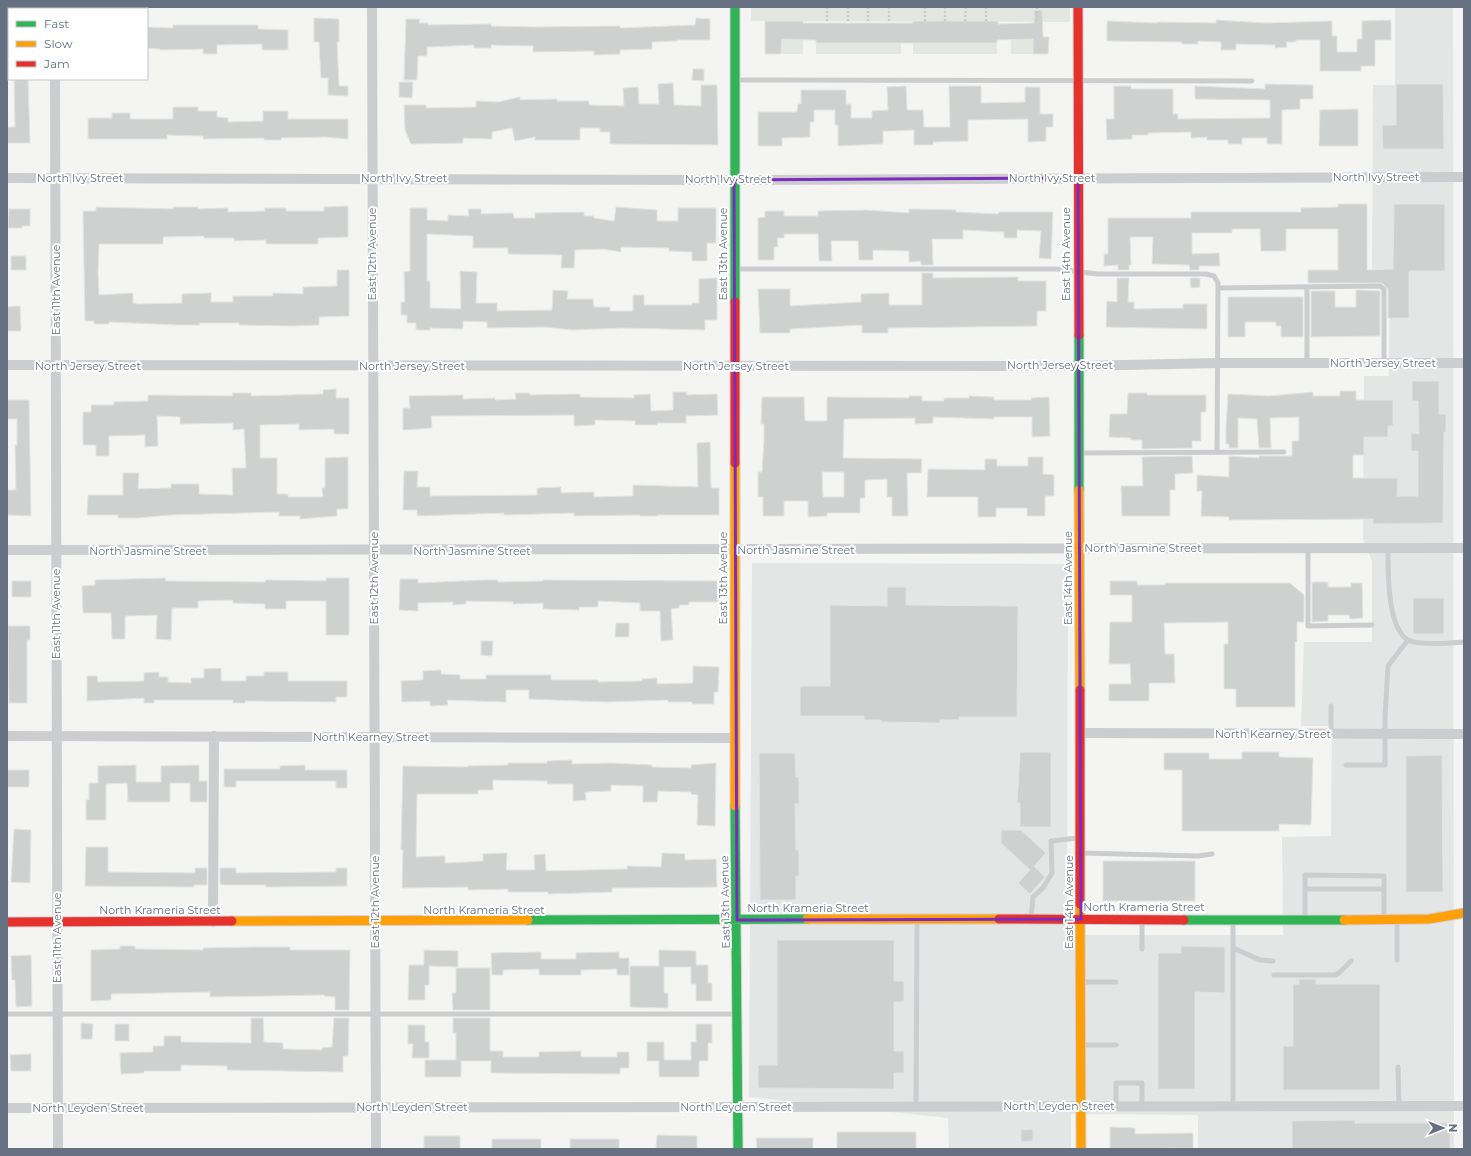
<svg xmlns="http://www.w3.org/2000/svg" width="1471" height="1156" font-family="Montserrat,sans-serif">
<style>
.built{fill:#e4e5e5}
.green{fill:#e3e7e1}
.building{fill:#cfd0d0;stroke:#e3e3e2;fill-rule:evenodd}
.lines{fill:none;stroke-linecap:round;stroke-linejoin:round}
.fast-casing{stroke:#d1d2d2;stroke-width:11}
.slow-casing{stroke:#d1d2d2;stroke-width:11}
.jam-casing{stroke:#d1d2d2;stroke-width:11}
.path{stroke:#c9caca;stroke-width:2.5;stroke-dasharray:2 2;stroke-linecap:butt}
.lane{stroke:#cccdce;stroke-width:5}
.street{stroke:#cccdce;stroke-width:10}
.fast{stroke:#30b455;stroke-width:9}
.slow{stroke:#ff9f0a;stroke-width:9}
.jam{stroke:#e5322d;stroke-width:9}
.marked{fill:none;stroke:#7b2cbf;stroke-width:3;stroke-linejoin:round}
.labels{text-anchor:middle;stroke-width:4;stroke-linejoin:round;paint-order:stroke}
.street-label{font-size:11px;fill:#657182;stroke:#fff}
</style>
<rect width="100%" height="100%" fill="#f4f4f3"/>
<path class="built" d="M1395,7H1453L1454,1149H1198V1115L1071,1114V1149H949L948,1118L749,1097L752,563L1068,564L1067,935H1283L1282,837L1331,836L1332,726H1301L1304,642H1372V561L1363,539L1364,376H1389L1390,270L1372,269L1373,85H1395Z"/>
<path class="green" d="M751,7H1070V22L751,21Z
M782,39L803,40V54H781Z
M1033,39V54H1011V40Z
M901,42V54H816V43Z
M913,43H997V54H913Z"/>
<path class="building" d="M1034,10H1042L1043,37H1049L1048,54H1033V39L997,40V43H816V40L782,39L781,54H765V21H803V23H913V21H998V24L1034,23Z
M314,18L339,19V42H337L339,86H348V96L328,95V78H321L319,42H314Z
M696,18L710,19V40H677V41L652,42V49L620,50V54L594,55V51L533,52V46L491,45V48H474V45L427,47V56H418L417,80H404L406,19H420L419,23H428V25L491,24V26L534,27L620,26V28L695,25Z
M1216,20L1266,23L1332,21V36H1337V52H1357V39H1362V21L1391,20V40H1375V66H1361V71H1320V40H1296V42H1286L1287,47L1275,48V45L1236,44V50H1221V42L1198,41V44H1182V42L1107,41V21L1157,23L1158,22L1216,23Z
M173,25H258V29L288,30V50H262V44L217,45V54H203V49L160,50V49L147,48V27L173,28Z
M693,69H704V81L692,80Z
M14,79H28L30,143H7V127H15Z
M399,82H413L412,98L399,97Z
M673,83L674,105L701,106V85H717L718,145L610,144V132H600V128H580V140H535V137L515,141L512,128L492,132V139L463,138V143L411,144L405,130L404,105H426V108L476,107V101L498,102L520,97V100L557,99V101H589V105L624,106L623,88L638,87L639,104H659L658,84Z
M1265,84L1313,85V99H1300V109L1282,110V144H1267V138H1242V144H1228V140H1207V137L1191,138V132L1148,133V135H1132V139L1107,140L1106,119H1114V86H1131V89H1173V114H1178V119L1270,118V100L1195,99V86L1265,89Z
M1396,84H1443L1444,149H1383L1382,125H1396Z
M906,86L907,110H923L924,127H950L949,86H981V103L1025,102V87H1040V114H1053V127H1046V141L1028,142V119L968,120V141L933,142V145H914V130L892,131H883V144L838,146V125H835V110H814V122H810V137L782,138V146H758V112H797L798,104H801V90H846V104H851V118H872V111L888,110L887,87Z
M173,107H198V111H217V117L228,118V122L263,121V111H288V119H348V139L325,137L281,138V140H264V138L203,139V136L167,135V139H88V118H112V113H130V119H173Z
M1358,109V146H1319L1320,110Z
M1338,204H1367V270L1393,269L1394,204H1445V271H1409V318H1388V289L1382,283H1308V270H1338V229H1286V251H1261L1260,229H1232V233H1192V254L1219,253L1220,266H1199V270H1190L1189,265L1152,264L1153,237H1130L1131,265H1129V270H1118V265L1104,266V254H1108V218H1191V212H1301V208L1338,207Z
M348,206V237L318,238V244H266V240L234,241V238H204V236L163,237V244H99L98,272L99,295L133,293V303L139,304L182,303V294L211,293V302H233V296H273V293L303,294V287L337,286V270H349V316L319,317V325L293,326L239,325V323H199L200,325H179L109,322V324H94V321H85L83,211H96V207L173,209V207H198V209L228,208V212L265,211V208H286V211H324V207Z
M616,207L657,210V221H678V208H716V243H707V261H692V252L669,251V248L621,247V252L603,249L575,250L574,268H561L562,255L508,254V248H473V236L427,234V281H430V308L461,309L460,271L477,272L476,303H497V311L552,310L553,290L568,291L567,299H593L594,307H610V311H633V295H644V305H692V303H699V279L717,278V320H705V330L622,328L572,330L545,327L487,328V322L463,321V329L430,328V330H416V323H407V315H401V302H405L404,272L410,271V208H427V220L448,221V215L469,216L468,209H481V214L513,213L514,218H535V213L584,212V216H594V218L614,221Z
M9,209H30V226H22V228H8Z
M909,209L956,210V212L998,214L999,212H1053L1051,259L1039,258L1041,231L1017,230V238H1004V232L963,230V239H932L933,265H921V261L909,262V251L873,250V260H859L858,241H831L832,261H819L818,234H784V238H777L778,247H774V260H758V218L765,217V211H784V216H818V211L866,210L909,213Z
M11,256H26V270H11Z
M922,273H933V278L1018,277V281H1046V311H1037V326L888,328V333H862V325L790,329V333H760L758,289H790V306L861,302V294L889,293V305H922Z
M1117,278H1129L1128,302H1134V309L1183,308V304H1207V329L1106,327L1107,301L1117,302Z
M1190,278H1200V287L1191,288Z
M1356,290L1380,291V336L1311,337V291H1335V307H1356Z
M1228,297H1303V337H1281V326H1276V322H1245V337H1228Z
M20,306L21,331H7V307Z
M1412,381H1439V414H1446V432H1444L1443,523L1373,524V519L1229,520V517L1201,516L1202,491H1197V475L1229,477V456L1259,458V456H1292V441H1299V417L1270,418L1271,448H1259L1257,419L1238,418V448H1229V444H1226V428L1228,394L1269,396L1313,392V396H1340V391H1356V400H1393V426H1388V437H1364V455H1353V478H1398L1397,496H1418V451H1411V433L1419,434L1418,401H1412Z
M336,389V398H349V434H334V429L299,430V424L260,425V458H277V494H288V497H323L322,488H325V458L348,457V509H337V516L300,519V516H279V512L169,515L138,518H118V515H87L88,495H123V473H139L138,489L171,488V484H199V494L233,495L232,468H246L244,429L233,430V423L180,424V417L157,416L158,446L145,447V435L109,436V456H96V445H83V412H91V405H114V402L148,401V395L233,396L232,393H251V396L323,394V390Z
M673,392H687L686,395L717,394L718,415L686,416V423H657V425H635V421L595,420V425L574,426V415L431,416L432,428L403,430V408H410L409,396L463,395V399L495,398V400L516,399L515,393H530V395L580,394V397L634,398V395L650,394L651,411L673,410Z
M1128,393H1147V395H1206V412H1201V441H1192V448L1142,449V440H1131V438L1109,437L1110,414H1127Z
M909,396H922V401H944V398H969V396L994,397V400H1031V398L1049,397L1050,436L1032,437V417H994V419L933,417V423L915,424V418L844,419L843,458L922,459L921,473H907L908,516H892V497H887V479L865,480V498H860V513H827V516L808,517V501H784V516H763V497H758V472H762L764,440V424H761L762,397H804L805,421H827V397L909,398ZM822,472H844V497H823Z
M7,400H29L31,516L7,515V490H16L15,445H17V419H7Z
M710,442L711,488H719V515H658V516H640V515L574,516V513L504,515V513L417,516V510H403L404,471H418L417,487H430V496L537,495V488L561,487V493L594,492V497L633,496V485L698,487L697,443Z
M1192,456L1193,473L1175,474V490H1170V516H1122L1121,486H1143L1142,457Z
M1028,457H1043V474L1054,475V496H1045V516H1027V508H996V517H978V497H927L928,469L985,470V459H997V466H1028Z
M165,578L166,581L265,582L266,580L326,581V578H349V635H326V601H286V609H265V604L233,603V600L198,601V608H172L171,640L156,639L157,615L125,616V639H112L111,613H83L82,586L95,585V580Z
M400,579H418V583L484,580H498V582L543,581V580L717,581L718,602H689V605H679V608L671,609L673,640L661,641L660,611H640V603L598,601V607H579V610L543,609V603L513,604V602L466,601V604L453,605V602L418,603V611L399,610Z
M12,581H31V597H12Z
M1110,581H1137V585H1165V583H1290L1304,595V622H1297V642H1295V707H1236V689H1224V644H1228V622L1164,623L1165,654H1174L1175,683H1149V701H1109V684H1131L1130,664H1109L1110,622H1132V595H1110Z
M1312,582H1328V587H1351V583H1362L1363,618L1350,619L1349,615H1328V621L1312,622Z
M887,587H906V605L1018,606L1017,717H959V720H940V723L881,722V720H864V716H800V686H830V605L887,606Z
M1413,598H1444V634H1413Z
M616,623H629V637H615Z
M8,626H30V640H27V703H9Z
M481,641H493L492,656L481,655Z
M693,666L719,667L718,692H714V704H692V702H668V700L606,702L529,699V690H506V702L447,700L448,705L430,706V701L402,702L401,681L423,680V671L441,670V674L460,675V679H486V675H551V680H598V682L642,681V679L657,678V684L693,683Z
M221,668V681H246V676H264V672H288V681H347V697H336V702L245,701V703H233V700H154V703H144V698L87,701V676H97L98,682L144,681V673L159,672V677H168V682L191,683V678H204V669Z
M1020,752H1051V827H1020V803H1017Z
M1242,752H1279V757L1313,758L1311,825L1279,824V831H1182V770H1164V753H1209V759H1242Z
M759,753H795L796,777H799V804H795L796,850H799V876H796V900H760Z
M1442,755L1443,892H1406V756Z
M572,760V764L611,763L652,765V767L691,768V765L716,763L715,826L697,825L698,795L691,794V792L658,791L657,802H643V786L611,785V791L585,792L586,800L573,801V784H547V781L493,780V790H478V794H417L416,857L445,856V863L467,862L483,861V854L507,853L506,870H535L534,855L545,854L546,871L627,869V866L661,867L662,853L685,854V860L716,859L717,887L612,888V892L548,894V892H508V889L468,890V887L402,888L403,850H401L403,766L468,767V766L508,765V763H547V761Z
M136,765V782H161V766L199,765V781H207V802H190V783H170V802H128L127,783L106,784V820H86V800H89V783H98V766Z
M305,765V770H347V788H336V781H236V787H224V769H280V766Z
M7,770H29V787H7Z
M14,829L31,830L30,883L11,882Z
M1001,830H1021L1046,853L1034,866L1045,877L1030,894L1018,883L1030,870L1001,843Z
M86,847H108V872L195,873V868H207V885H194V887L85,886Z
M1103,861H1195V901H1103Z
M220,868H236V873L336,872V868H347V886L266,887V885H224L220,884Z
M777,940H894V981H904V1002H894V1051H904V1073H894V1089L758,1088V1065H777Z
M120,946H135V949L203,950V948L255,947H290V950H350L349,1010H335V997L324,996V995L210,997V992L111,994V1000L91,1001V950L120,949Z
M1181,946L1225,947V993L1195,992V1089H1158V953H1181Z
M424,950L458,951V967L429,966V985H425V1000H408L409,965H424Z
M659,950L696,951V965H708V983H712V1001H696V984H691V967H664V993H668V1008L630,1007V966H659Z
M541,952V959H576V953L619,952V958H629V975H617V969L581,970V975H539V969L503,970V975H492L491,953Z
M31,955L32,1006L16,1007L15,980H12L11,956Z
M456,968H490V1010H453L452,993H456Z
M1299,979H1316V984H1380V1090H1283V1046H1293V984H1299Z
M251,1018H263L264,1042L283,1043V1049L322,1050V1048L332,1047L334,1018H349L348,1056H343V1072L227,1070V1066L181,1065V1071H144V1073L121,1074L120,1053L153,1052V1046H164V1036H181V1042L251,1043Z
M453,1018H490V1051H503V1057H539V1052L581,1051V1057H617V1052H629V1068H620V1074L491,1073V1061H461V1077H425V1060H456V1033H453Z
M81,1023L93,1024L92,1039H81Z
M115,1024H129V1041H115Z
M696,1024H712V1043H708V1061H699V1077H659V1061H647V1042H664V1060H691V1042H696Z
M408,1025H425V1042H429V1058H412L413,1044H408Z
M31,1054V1071H11L10,1055Z
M1355,1120V1123H1450V1149H1292V1121Z
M1110,1127L1135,1128V1134L1193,1133V1148L1110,1149Z
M1033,1129V1141L1021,1142V1130Z
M837,1132H916V1149H837Z
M657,1135L697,1136V1149H656Z
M424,1136H460V1149H424Z
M756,1138H813V1149H757Z
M492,1139H541V1149H492Z
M570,1139H619V1149H570Z"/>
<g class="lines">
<g class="fast-casing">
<path id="fast" d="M735,7V302
M1079,335V490
M735,806L738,1149
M528,920L807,919
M1184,920H1344"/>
</g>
<g class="slow-casing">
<path id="slow" d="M735,463V806
M1079,490L1080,690
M1080,904L1081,1149
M807,919H999
M1344,920L1429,919L1464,913
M232,921L528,920"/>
</g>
<g class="jam-casing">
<path id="jam" d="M1078,7L1079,335
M735,302V463
M1080,690V904
M999,919L1184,920
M7,922L232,921"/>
</g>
<path class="path" d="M827,7V21
M848,7V21
M868,7V21
M889,7V21
M925,7V21
M945,7V21
M986,7V21
M1037,7V21
M965,21L966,7"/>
<path class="lane" d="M736,80L1252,81
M736,269H1057L1097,274H1206L1214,276L1218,283L1217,452
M1307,287V363
M1218,288L1380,286L1384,289V363
M1079,453L1284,452
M1308,549V626L1372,625
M1388,549C1388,571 1387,628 1408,640C1420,646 1451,643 1464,642
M1331,735V706
M1346,765H1385V717L1388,666L1408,640
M1081,853L1198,856L1212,854
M1305,889H1384
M1031,919L1033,897L1043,888L1052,873L1051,841L1078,838
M1305,919V875L1384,876V919
M1142,920V949
M1397,921V960
M1233,948L1260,960L1273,961
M1274,975H1335L1339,973L1351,961
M1082,982H1116
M7,1014H735
M1082,1045H1116
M1398,1067L1399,1106
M1116,1106V1083H1142V1106
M1233,1106V921
M916,1108L917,920"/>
<path class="street" d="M55,7V9
M372,7L376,1149
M55,79L58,1149
M7,178L734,180L1464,177
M7,365L1078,366L1218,363H1464
M7,550L1464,548
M1081,733L1464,734
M7,736L735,738
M213,922L214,736
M7,1108L1464,1106"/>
<use href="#fast" class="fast"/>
<use href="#slow" class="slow"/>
<use href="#jam" class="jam"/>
</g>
<path class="marked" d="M1078,178L1081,919L737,920L734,180Z"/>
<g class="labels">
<g class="street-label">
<text x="1376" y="181">North Ivy Street</text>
<text x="80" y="182">North Ivy Street</text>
<text x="404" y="182">North Ivy Street</text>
<text x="1052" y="182">North Ivy Street</text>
<text x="728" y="183">North Ivy Street</text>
<text transform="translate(372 254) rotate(-90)" y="4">East 12th Avenue</text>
<text transform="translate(723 254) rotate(-90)" y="4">East 13th Avenue</text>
<text transform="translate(1066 254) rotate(-90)" y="4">East 14th Avenue</text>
<text transform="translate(56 290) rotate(-90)" y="4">East 11th Avenue</text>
<text x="1383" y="367">North Jersey Street</text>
<text x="1060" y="369">North Jersey Street</text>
<text x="88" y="370">North Jersey Street</text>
<text x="412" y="370">North Jersey Street</text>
<text x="736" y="370">North Jersey Street</text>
<text x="1143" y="552">North Jasmine Street</text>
<text x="796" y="554">North Jasmine Street</text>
<text x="148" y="555">North Jasmine Street</text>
<text x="472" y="555">North Jasmine Street</text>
<text transform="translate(374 578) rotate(-90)" y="4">East 12th Avenue</text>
<text transform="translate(723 578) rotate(-90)" y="4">East 13th Avenue</text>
<text transform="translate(1068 578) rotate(-90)" y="4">East 14th Avenue</text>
<text transform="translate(56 614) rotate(-90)" y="4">East 11th Avenue</text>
<text x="1273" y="738">North Kearney Street</text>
<text x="371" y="741">North Kearney Street</text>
<text transform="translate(375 902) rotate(-90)" y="4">East 12th Avenue</text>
<text transform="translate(725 902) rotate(-91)" y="4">East 13th Avenue</text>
<text transform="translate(1069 902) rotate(-90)" y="4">East 14th Avenue</text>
<text x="1144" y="911">North Krameria Street</text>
<text x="808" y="912">North Krameria Street</text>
<text x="160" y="914">North Krameria Street</text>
<text x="484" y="914">North Krameria Street</text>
<text transform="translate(57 938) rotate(-90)" y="4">East 11th Avenue</text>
<text x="1059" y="1110">North Leyden Street</text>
<text x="412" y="1111">North Leyden Street</text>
<text x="736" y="1111">North Leyden Street</text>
<text x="88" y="1112">North Leyden Street</text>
</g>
</g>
<rect width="1471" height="1156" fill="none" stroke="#657182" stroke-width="16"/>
<rect x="8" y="8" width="140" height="72" fill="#ffffff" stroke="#c1c6cd"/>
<rect x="16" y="21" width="20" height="6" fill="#30b455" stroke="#c1c6cd"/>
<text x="44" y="28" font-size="12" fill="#657182">Fast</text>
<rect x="16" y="41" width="20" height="6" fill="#ff9f0a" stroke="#c1c6cd"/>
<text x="44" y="48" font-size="12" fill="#657182">Slow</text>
<rect x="16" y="61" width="20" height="6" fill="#e5322d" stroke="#c1c6cd"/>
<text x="44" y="68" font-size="12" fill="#657182">Jam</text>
<g transform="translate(1443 1128) rotate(90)" stroke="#ffffff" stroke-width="3" paint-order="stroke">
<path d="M0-3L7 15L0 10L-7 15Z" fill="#657182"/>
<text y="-6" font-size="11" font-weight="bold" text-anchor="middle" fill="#657182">N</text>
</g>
</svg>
